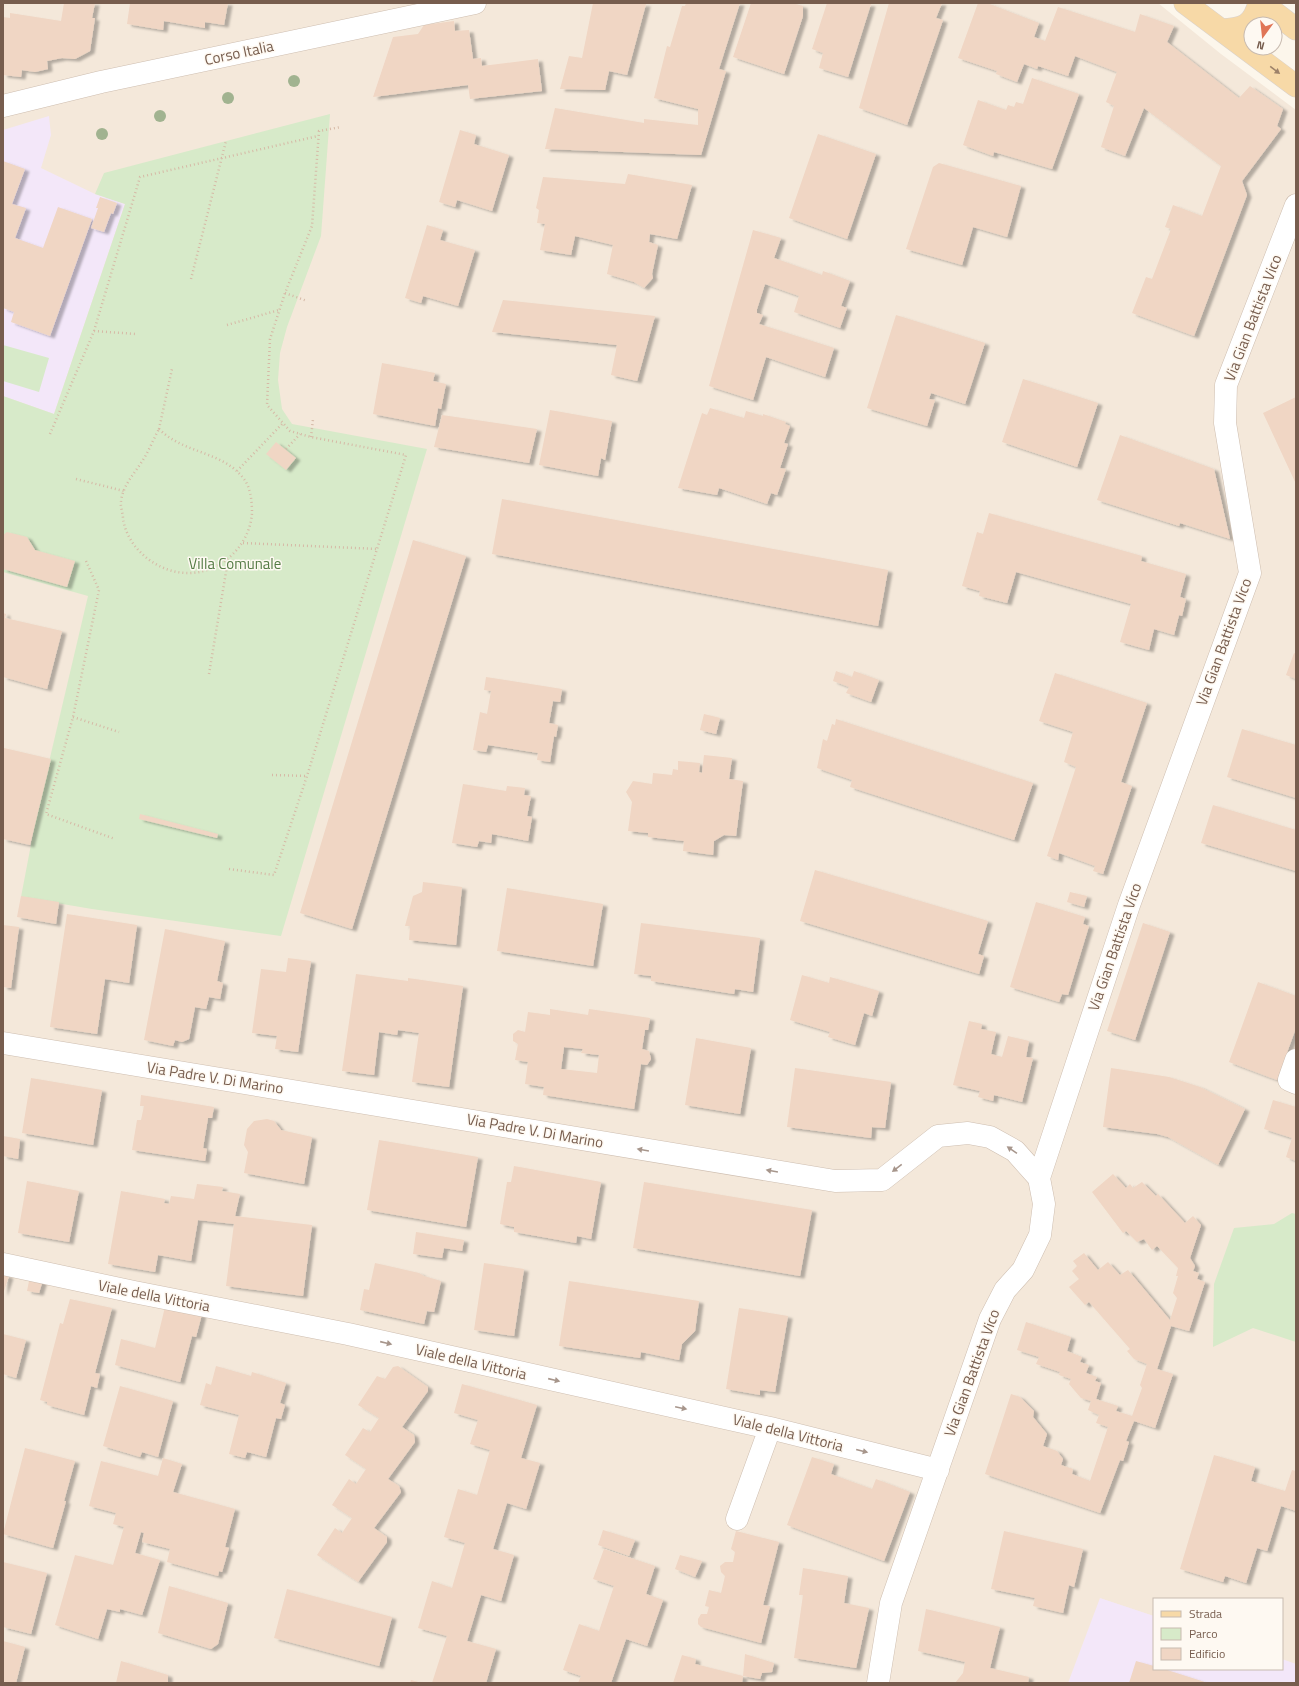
<svg xmlns="http://www.w3.org/2000/svg" width="1299" height="1686" font-family="'Titillium Web',sans-serif">
<style>
.residential{fill:#f4e8da;fill-rule:evenodd}
.education{fill:#f3e7f9}
.green{fill:#d7eac9}
.building{fill:#f0d6c4;fill-rule:evenodd;filter:url(#shadow)}
.lines{fill:none;stroke-linecap:round;stroke-linejoin:round}
.street-casing{stroke:#cebeb0;stroke-width:23}
.primary-casing{stroke:#d9d2cd;stroke-width:23}
.path{stroke:#d6b9a6;stroke-width:2.5;stroke-dasharray:1 3;stroke-linecap:butt}
.street{stroke:#fff;stroke-width:22}
.primary{stroke:#f7d9a7;stroke-width:22}
.tree{fill:#a1b390}
.oneway{fill:#9d8269}
.oneway2{fill:#a7968c}
.labels{text-anchor:middle;stroke-width:3;stroke-linejoin:round;paint-order:stroke}
.street-label{font-size:15px;fill:#775d4e;stroke:#fef9f2}
.park-label{font-size:15px;fill:#567c46;stroke:#fef9f2}
</style>
<defs>
<filter id="shadow"><feDropShadow dx="4.5" dy="2.5" stdDeviation="1" flood-color="#0004"/></filter>
</defs>
<rect width="100%" height="100%" fill="#fcf6eb"/>
<path class="residential" d="M3,3H1158L1221,54L1296,110V1683H3ZM1154,1599H1282V1669H1154Z"/>
<path class="education" d="M49,116L51,135L41,168L95,194L125,204L54,414L3,396V130Z
M1100,1598L1154,1616V1669H1282V1659L1296,1664V1683H1068Z"/>
<path class="green" d="M330,114L321,236L287,327L280,353L278,380L282,409L292,424L427,449L281,936L92,909L21,897L37,813L88,596L3,572V396L54,414L125,204L95,194L104,173Z
M3,345L49,358L39,392L3,381Z
M1292,1213L1296,1214V1342L1253,1328L1213,1347L1214,1284L1234,1228L1274,1224Z"/>
<path class="building" d="M64,3H95L92,18H95L90,51L75,59L62,58L47,61L48,69L35,72L22,70L21,77L3,75V17L10,18V13L61,21Z
M130,3H228L224,25L205,22V28L164,21L163,30L127,24Z
M593,3L646,4L627,75L609,71L605,90L560,89L569,56L582,58Z
M686,3H740L719,69L726,71L701,155L545,149L555,108L644,123V119L698,125V109L654,98L667,46L670,47L682,6H685Z
M751,3H792L803,6V16L784,74L733,57Z
M827,3L871,4L848,77L819,68L823,53L812,49Z
M889,3H942L936,18L943,20L907,125L859,108Z
M978,3H987L1039,23L1034,37L1045,41L1058,7L1135,32L1140,14L1174,26L1167,42L1239,98L1250,86L1283,109L1277,126L1281,129L1242,181L1247,195L1194,336L1132,313L1146,277L1152,279L1171,229L1165,227L1173,205L1202,216L1221,166L1144,108L1125,156L1101,147L1114,106L1106,102L1117,72L1075,56L1068,76L1038,66L1037,69L1024,64L1017,82L996,74L997,71L958,58Z
M454,21L455,31L469,30L473,59L481,58L482,66L538,59L542,91L470,99L468,85L373,97L393,37L418,34L424,25Z
M1032,78L1079,94L1052,169L994,152L993,156L963,145L978,100L1006,110L1008,105L1014,107L1016,102L1023,104Z
M460,130L476,135L474,144L509,155L492,211L457,200L455,207L439,202Z
M818,134L876,154L847,239L789,218Z
M3,161L25,169L12,204L26,208L15,238L43,248L58,207L92,219L50,336L11,322L14,312L3,308Z
M939,163L1021,186L1007,237L973,227L962,265L906,249L933,167Z
M628,174L692,185L677,239L650,234L649,242L658,245L652,274L653,278L644,288L634,282L607,274L613,245L575,236L571,255L540,250L545,224L537,223L539,210L536,208L543,177L625,184Z
M100,197L117,203L113,214L111,213L104,232L91,228L98,208H96Z
M427,225L443,230L440,240L475,250L458,306L423,296L421,303L405,298Z
M753,230L781,238L774,258L822,275L823,271L850,281L841,306L847,308L840,328L794,312L799,296L765,284L757,309V313L763,315L759,324L834,348L825,377L766,357L753,400L709,386Z
M503,300L655,316L637,381L611,375L617,345L492,332Z
M896,315L985,343L965,404L931,393L929,399L935,400L927,426L867,408Z
M382,363L435,373L433,381L446,384L441,409L438,408L435,426L373,414Z
M1023,379L1098,403L1077,467L1002,442Z
M1296,397V484L1263,413Z
M710,408L744,418L746,411L763,416V414L786,422L785,424L790,426L784,443L788,444L780,468L786,469L777,495L771,493L767,504L719,488L717,495L678,488L702,413L707,415Z
M550,410L612,421L605,460L601,458L598,476L539,465Z
M442,415L537,429L529,463L434,447Z
M1120,435L1214,469L1230,539L1180,523L1179,526L1097,500Z
M276,442L296,458L286,470L266,454Z
M502,499L888,570L878,626L492,554Z
M989,513L1142,556L1141,561L1186,574L1180,597L1186,599L1182,616L1179,615L1174,635L1154,629L1149,650L1120,642L1131,604L1016,572L1007,603L979,596L980,591L962,586L977,532L983,534Z
M7,532L27,537L35,550L75,561L67,587L3,569V535Z
M413,540L466,556L352,929L300,913Z
M3,613L6,614L5,618L62,631L47,689L3,677Z
M1294,653L1296,654V679L1286,675Z
M836,671L852,677L854,671L879,680L871,702L846,693L849,687L833,681Z
M1055,673L1147,703L1121,782L1132,786L1103,874L1093,871L1095,866L1059,853L1058,860L1047,856L1076,767L1064,762L1073,732L1039,721Z
M486,677L562,689L560,702L553,701L549,723L558,725L556,737L554,736L550,762L537,760L538,753L488,745L486,752L473,750L480,712L487,714L491,691L484,690Z
M704,714L720,718L716,734L700,730Z
M836,719L1033,783L1014,840L850,787L852,780L817,768L823,739L827,741L832,724L835,725Z
M1242,729L1296,745V798L1227,777Z
M4,748L51,759L30,845L3,839Z
M704,755L732,758L729,779L743,781L736,836L724,835L714,841L713,855L683,851L684,841L648,837V833L628,831L632,802L626,792L633,781L652,784L653,773L672,775L673,769L678,770V761L700,763L699,772L702,773Z
M463,784L506,791L507,786L525,788L524,795L531,796L527,816L532,817L528,841L492,834L491,843L479,841L477,847L452,843Z
M1213,805L1296,830V871L1201,843Z
M140,814L218,834L217,838L139,819Z
M815,870L988,921L978,954L984,956L979,974L800,921Z
M423,882L462,887L456,945L409,940L410,926H405L413,896L422,892Z
M507,888L603,904L593,966L497,951Z
M1070,892L1087,896L1084,907L1067,902Z
M21,896L59,902L56,924L17,917Z
M1036,902L1085,917L1083,924L1089,926L1068,995L1062,994L1059,1002L1010,987Z
M67,914L137,925L129,983L105,979L97,1034L50,1027Z
M641,923L760,938L753,992L735,989L734,994L651,981V976L634,974Z
M1143,923L1170,932L1135,1040L1107,1031Z
M3,925L19,927L11,988L3,987Z
M165,929L225,941L217,981L223,983L220,999L209,997L206,1009L195,1007L189,1039L182,1042L175,1040L173,1046L144,1040Z
M288,958L311,961L298,1052L275,1049L277,1036L252,1033L261,969L286,972Z
M356,974L408,981V978L463,986L449,1087L412,1082L419,1033L398,1030L397,1035L379,1032L374,1075L342,1071Z
M802,975L829,983L830,977L879,991L872,1016L864,1013L855,1045L828,1037L830,1032L790,1020Z
M1258,982L1296,996V1028L1277,1080L1229,1062Z
M550,1009L588,1015L589,1009L650,1018L648,1030H645L642,1049L649,1051L651,1059L647,1065L641,1064L634,1109L543,1095L544,1087L525,1084L528,1062L515,1060L518,1044L513,1041V1034L518,1030L525,1032L528,1012L550,1015ZM564,1047L583,1049L581,1053L599,1055L597,1073L561,1069Z
M969,1021L982,1024L981,1029L996,1032L991,1054L1002,1057L1008,1036L1029,1041L1026,1057L1033,1058L1022,1102L994,1095L993,1101L978,1097L980,1091L953,1085Z
M696,1038L751,1048L740,1114L685,1105Z
M795,1068L891,1082L885,1128L872,1127L871,1138L787,1127Z
M1111,1068L1169,1077L1200,1087L1245,1109L1218,1165L1168,1137L1157,1134L1103,1127Z
M31,1078L102,1090L93,1145L22,1133Z
M141,1095L214,1107L212,1118H208L203,1148L207,1149L205,1161L132,1150L137,1120H141L144,1106H140Z
M1273,1100L1296,1107V1161L1286,1157L1292,1138L1264,1129Z
M267,1119L274,1121L281,1130L312,1137L304,1184L244,1173L248,1152L244,1145L247,1129L254,1121Z
M3,1136L20,1139L18,1159L3,1156Z
M379,1140L478,1157L466,1227L367,1210Z
M514,1166L601,1182L591,1239L577,1236L576,1243L514,1232V1227L500,1224L507,1182H511Z
M1113,1174L1126,1188L1130,1184L1133,1188L1142,1182L1156,1196L1158,1194L1185,1223L1193,1216L1201,1225L1190,1258L1195,1266L1193,1271L1199,1273L1197,1279L1205,1282L1189,1331L1171,1326L1157,1369L1173,1374L1155,1428L1134,1421L1126,1441L1129,1442L1123,1461L1120,1460L1100,1513L985,1474L1011,1394L1020,1397L1034,1411L1033,1417L1047,1434L1043,1446L1057,1451L1063,1459L1061,1465L1073,1469L1072,1474L1090,1481L1108,1427L1096,1423L1099,1415L1088,1410L1091,1401L1081,1398L1069,1384L1071,1379L1059,1375L1060,1372L1036,1364L1039,1357L1017,1350L1026,1322L1071,1337L1067,1351L1082,1357L1080,1362L1089,1365L1086,1373L1097,1377L1095,1381L1101,1383L1096,1399L1118,1406L1116,1411L1132,1416L1142,1388L1140,1385L1147,1364L1134,1359L1127,1351L1130,1349L1089,1302L1085,1305L1069,1287L1079,1279L1072,1271L1077,1266L1073,1261L1084,1253L1098,1270L1108,1262L1120,1275L1128,1270L1170,1320L1177,1298L1173,1293L1178,1276H1176L1178,1268L1157,1246L1152,1250L1144,1239L1137,1242L1126,1231L1123,1233L1092,1192Z
M27,1181L79,1191L69,1242L18,1233Z
M644,1182L812,1210L800,1276L633,1248Z
M197,1184L223,1187L222,1191L240,1194L235,1216L312,1225L303,1296L226,1286L234,1224L198,1220L191,1261L158,1255L155,1272L108,1264L121,1191L165,1199L164,1203L169,1204L171,1196L194,1199Z
M416,1232L464,1240L462,1251L444,1248L442,1258L413,1254Z
M375,1263L419,1273L424,1276L441,1281L434,1312L427,1311L424,1324L360,1310L364,1289L369,1290Z
M484,1263L524,1269L514,1336L474,1330Z
M3,1274L9,1276L3,1294Z
M30,1276L43,1280L39,1293L27,1291Z
M569,1281L699,1301L695,1331L682,1344L679,1360L641,1352L640,1358L559,1346Z
M70,1299L112,1308L95,1373L100,1374L97,1388L91,1386L84,1415L47,1405V1402L40,1400L60,1323L63,1324Z
M165,1307L202,1314L196,1337L192,1336L180,1382L115,1365L121,1339L155,1348Z
M739,1308L788,1316L775,1392L760,1390V1395L726,1389Z
M3,1334L26,1340L16,1378L3,1374Z
M216,1366L251,1376L252,1372L286,1383L280,1403L285,1405L281,1419L276,1418L266,1457L247,1452L245,1458L229,1454L239,1415L200,1405L206,1383L211,1385Z
M398,1366L428,1387V1391L402,1427L414,1435L415,1442L388,1479L399,1486L401,1492L374,1528L387,1537V1542L358,1582L317,1555L335,1528L342,1533L352,1518L332,1505L349,1479L356,1484L366,1469L345,1455L363,1428L370,1432L379,1418L358,1405L377,1376L385,1379L393,1367Z
M462,1384L537,1405L521,1458L540,1463L526,1509L507,1503L493,1549L514,1555L501,1601L481,1595L467,1641L496,1649L486,1683H432L447,1636L418,1628L432,1581L452,1588L465,1543L444,1537L458,1489L477,1495L490,1450L470,1444L478,1420L454,1413Z
M120,1386L173,1401L158,1457L142,1452L140,1457L103,1446Z
M25,1448L75,1461L64,1501H66L53,1548L3,1534Z
M1214,1455L1255,1467L1251,1481L1285,1491L1292,1470L1296,1471V1511L1281,1506L1267,1551L1257,1548L1246,1583L1225,1576L1223,1582L1180,1569Z
M812,1457L834,1464L831,1474L872,1489L876,1479L910,1492L884,1561L787,1525Z
M163,1458L182,1464L173,1492L235,1509L225,1547L229,1548L222,1572L219,1571L218,1576L167,1562L170,1549L142,1542L144,1533L141,1532L135,1553L160,1560L142,1615L120,1609V1612L107,1609L98,1639L55,1625L75,1555L113,1565L124,1527L113,1524L116,1513L89,1506L101,1461L158,1476Z
M603,1530L635,1540L629,1556L598,1545Z
M736,1531L779,1542L763,1605L770,1606L761,1643L701,1627L698,1624V1619L701,1614H707L709,1607L705,1606L709,1590L721,1593L725,1576L721,1572L720,1566L725,1562H733L735,1552L731,1549Z
M1004,1531L1083,1549L1074,1587L1069,1585L1063,1613L1033,1606L1035,1598L991,1589Z
M604,1549L655,1566L646,1594L663,1600L647,1646L626,1639L611,1683H578L581,1676L563,1670L579,1624L599,1631L614,1586L593,1579Z
M680,1555L702,1561L695,1577L675,1569Z
M3,1562L47,1573L31,1634L3,1627Z
M803,1568L848,1576L844,1603L869,1608L856,1668L794,1658L803,1595H799Z
M169,1586L228,1603L218,1644L211,1649L158,1633Z
M287,1589L392,1617L379,1666L274,1638Z
M926,1609L1000,1627L990,1668L1029,1677L1028,1683H955L963,1673L965,1662L918,1651Z
M3,1641L25,1647L16,1683H3Z
M745,1654L774,1663L772,1672L762,1673L760,1679L743,1676Z
M682,1655L696,1659L695,1664L743,1676L742,1683H673Z
M121,1661L168,1675V1683H116Z
M1136,1661L1154,1666V1669H1164L1208,1683H1129Z
M411,1680L422,1683H410Z"/>
<g class="lines">
<g class="street-casing">
<path id="street" d="M3,106L101,82L475,3
M3,1043L835,1181L882,1180L938,1136L968,1133L990,1137L1015,1151L1039,1178
M1296,1060L1289,1080L1296,1083
M3,1264L134,1292L348,1334L770,1428L938,1470
M737,1519L770,1428
M878,1683L891,1603L990,1319L1005,1290L1023,1270L1040,1235L1044,1204L1039,1178L1129,905L1250,573L1225,423L1226,385L1296,205"/>
</g>
<g class="primary-casing">
<path id="primary" d="M1185,3L1296,86
M1262,3L1296,29
M1221,30C1243,29 1253,26 1259,3"/>
</g>
<path class="path" d="M191,279L226,141
M285,293L307,301
M227,325L279,310
M94,331L140,177L318,136
M159,429C184,454 223,451 244,479C251,488 252,503 252,513C250,545 222,572 190,573C159,574 128,550 123,519C123,513 120,506 121,501C123,486 133,475 141,463C148,453 153,440 159,429Z
M159,429L172,369
M50,434L94,331L136,334
M311,437L313,419
M286,449L300,434
M237,471L283,423
M76,479L124,491
M243,543L378,549
M86,561L99,590L73,717L46,814L115,839
M209,674L228,560
M73,717L119,732
M272,775L307,776
M229,869L274,875L307,776L406,455L311,437L290,431L267,405L270,339L285,293L312,226L319,131L341,127"/>
<use href="#street" class="street"/>
<use href="#primary" class="primary"/>
</g>
<g class="tree">
<circle cx="294" cy="81" r="6"/>
<circle cx="228" cy="98" r="6"/>
<circle cx="160" cy="116" r="6"/>
<circle cx="102" cy="134" r="6"/>
</g>
<defs><path id="oneway-solid" d="M-6-.8H1V-3.2L6.5 0L1 3.2V.8H-6Z"/></defs>
<use class="oneway" href="#oneway-solid" transform="translate(1275 70) rotate(37)"/>
<g class="oneway2">
<use href="#oneway-solid" transform="translate(643 1150) rotate(-170)"/>
<use href="#oneway-solid" transform="translate(1012 1150) rotate(-146)"/>
<use href="#oneway-solid" transform="translate(897 1168) rotate(142)"/>
<use href="#oneway-solid" transform="translate(772 1171) rotate(-170)"/>
<use href="#oneway-solid" transform="translate(386 1343) rotate(13)"/>
<use href="#oneway-solid" transform="translate(554 1380) rotate(13)"/>
<use href="#oneway-solid" transform="translate(681 1408) rotate(12)"/>
<use href="#oneway-solid" transform="translate(862 1451) rotate(14)"/>
</g>
<g class="labels">
<g class="street-label">
<text transform="translate(239 53) rotate(-12)" y="5">Corso Italia</text>
<text transform="translate(1253 318) rotate(-69)" y="5">Via Gian Battista Vico</text>
<text transform="translate(1224 642) rotate(-70)" y="5">Via Gian Battista Vico</text>
<text transform="translate(1115 947) rotate(-71)" y="5">Via Gian Battista Vico</text>
<text transform="translate(215 1078) rotate(9)" y="5">Via Padre V. Di Marino</text>
<text transform="translate(535 1131) rotate(10)" y="5">Via Padre V. Di Marino</text>
<text transform="translate(154 1296) rotate(11)" y="5">Viale della Vittoria</text>
<text transform="translate(471 1362) rotate(13)" y="5">Viale della Vittoria</text>
<text transform="translate(972 1373) rotate(-70)" y="5">Via Gian Battista Vico</text>
<text transform="translate(788 1433) rotate(14)" y="5">Viale della Vittoria</text>
</g>
<g class="park-label">
<text x="235" y="569">Villa Comunale</text>
</g>
</g>
<rect width="1299" height="1686" fill="none" stroke="#775d4e" stroke-width="8"/>
<rect x="1153" y="1598" width="130" height="72" fill="#fef9f2" stroke="#c8bbb0"/>
<rect x="1161" y="1611" width="20" height="6" fill="#f7d9a7" stroke="#c8bbb0"/>
<text x="1189" y="1618" font-size="12" fill="#775d4e">Strada</text>
<rect x="1161" y="1628" width="20" height="12" fill="#d7eac9" stroke="#c8bbb0"/>
<text x="1189" y="1638" font-size="12" fill="#775d4e">Parco</text>
<rect x="1161" y="1648" width="20" height="12" fill="#f0d6c4" stroke="#c8bbb0"/>
<text x="1189" y="1658" font-size="12" fill="#775d4e">Edificio</text>
<g transform="translate(1263 36) rotate(195)"><circle r="19" fill="#fef9f2" stroke="#c8bbb0"/>
<path d="M0-3L7 15L0 10L-7 15Z" fill="#e07556"/>
<text y="-6" font-size="11" font-weight="bold" text-anchor="middle" fill="#775d4e">N</text>
</g>
</svg>
